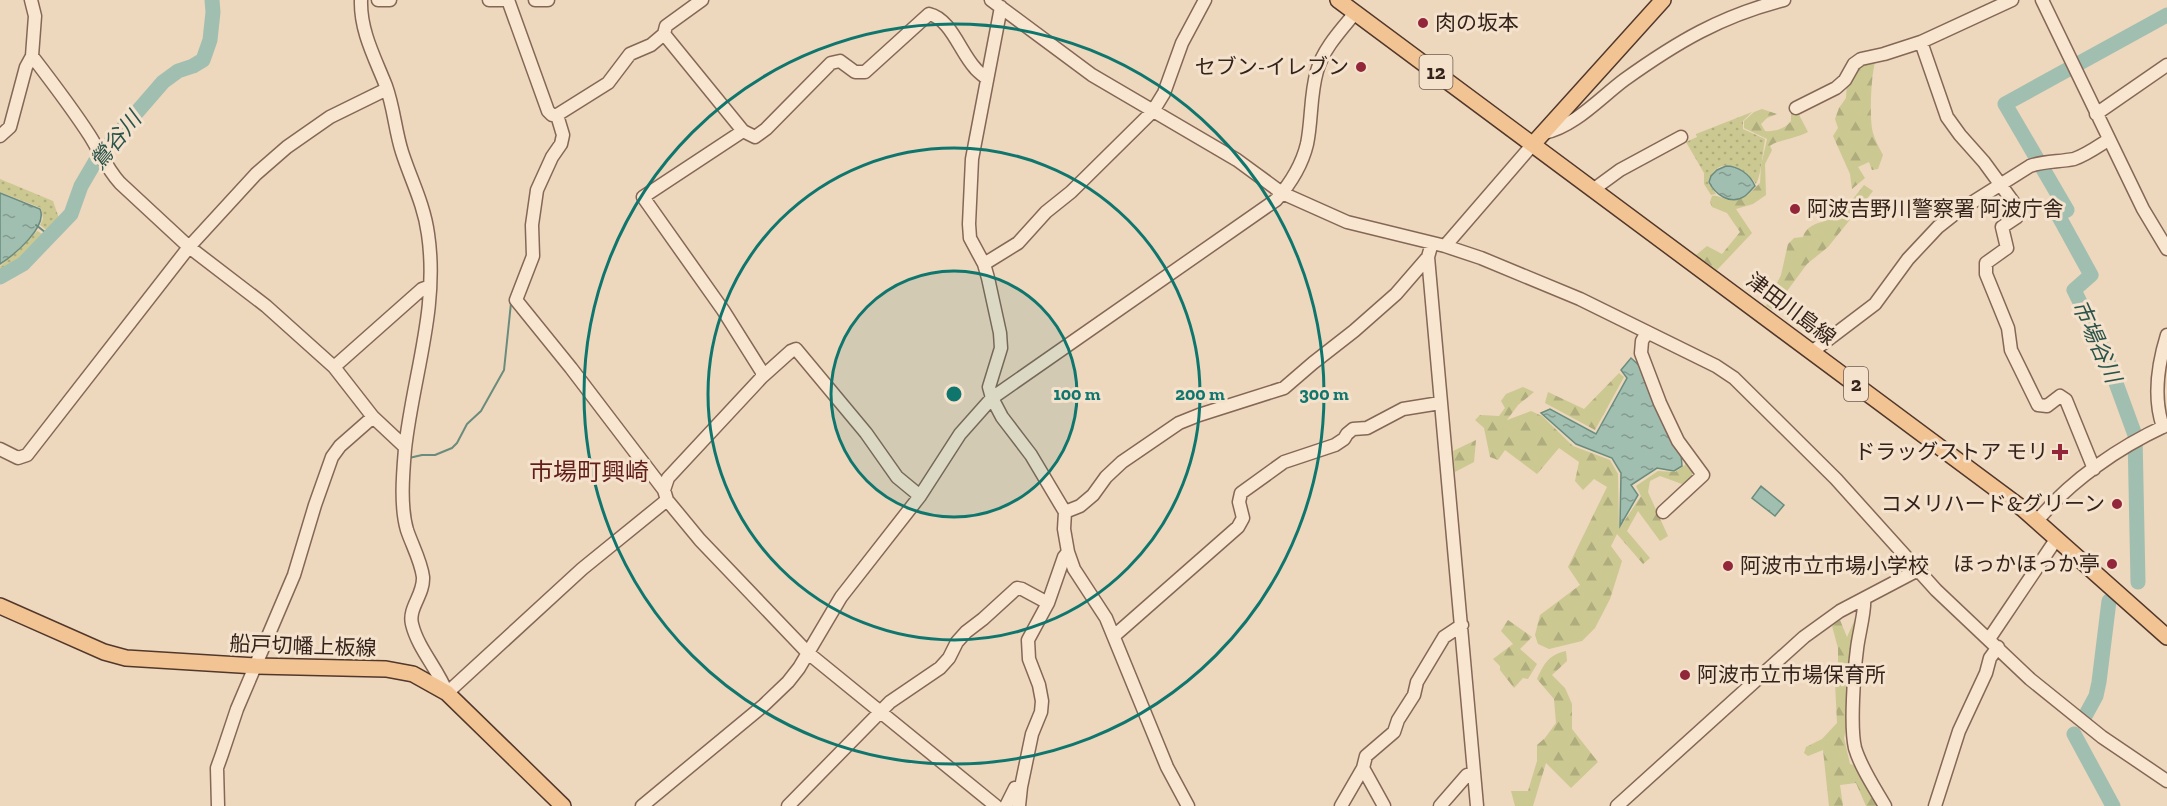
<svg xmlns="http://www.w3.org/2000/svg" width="2167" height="806" font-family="'Zilla Slab','Noto Sans JP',serif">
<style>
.grass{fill:url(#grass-dots)}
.forest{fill:url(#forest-firs)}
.water{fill:url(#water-ripples);stroke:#698c7d;stroke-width:1.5}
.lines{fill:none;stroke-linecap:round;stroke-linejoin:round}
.stream{stroke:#698c7d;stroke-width:2}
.river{stroke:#a1bfb1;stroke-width:15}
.minor-casing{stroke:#856757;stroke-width:15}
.major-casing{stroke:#52372b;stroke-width:18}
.minor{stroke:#f8e6d0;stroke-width:12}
.major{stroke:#f2c494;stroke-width:15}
.ring{fill:none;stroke:#0f766e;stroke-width:3}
.poi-dot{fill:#93273a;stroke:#f5e2cd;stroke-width:2}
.labels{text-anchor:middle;stroke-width:6;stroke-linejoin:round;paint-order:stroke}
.shield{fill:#f5e2cd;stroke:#6e5c50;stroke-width:1.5}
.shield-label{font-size:20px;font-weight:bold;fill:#34231b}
.poi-label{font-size:21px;fill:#34231b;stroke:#f5e2cd;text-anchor:start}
.street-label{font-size:21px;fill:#34231b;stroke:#f5e2cd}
.water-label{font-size:22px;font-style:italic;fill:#2a544a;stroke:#f5e2cd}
.quarter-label{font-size:24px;fill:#611e1b;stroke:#f5e2cd}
.centre{fill:#0f766e;stroke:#f5e2cd;stroke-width:3}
.ring-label{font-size:18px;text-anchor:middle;font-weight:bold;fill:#0f766e;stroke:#f5e2cd;stroke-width:6;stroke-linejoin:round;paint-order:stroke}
</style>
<defs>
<pattern id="grass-dots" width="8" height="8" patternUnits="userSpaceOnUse" patternTransform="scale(1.5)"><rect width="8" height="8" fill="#cbc892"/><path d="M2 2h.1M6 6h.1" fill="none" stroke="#afac7d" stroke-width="1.8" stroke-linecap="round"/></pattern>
<pattern id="forest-firs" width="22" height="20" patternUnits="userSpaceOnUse" patternTransform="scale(1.5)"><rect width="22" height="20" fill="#cbc892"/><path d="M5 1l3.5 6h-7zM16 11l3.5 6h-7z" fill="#afac7d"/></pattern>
<pattern id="water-ripples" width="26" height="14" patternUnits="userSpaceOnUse" patternTransform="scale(1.5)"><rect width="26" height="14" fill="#a1bfb1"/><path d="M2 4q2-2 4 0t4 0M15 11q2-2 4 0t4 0" fill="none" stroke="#849b8f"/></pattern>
</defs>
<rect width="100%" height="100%" fill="#edd7bd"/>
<path class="grass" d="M1752,112L1743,121V129L1765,139C1763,151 1761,176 1756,184C1744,166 1718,154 1708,182L1716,194L1711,195L1704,184V173L1686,142L1697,137L1696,134Z
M0,179L53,201L60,221L49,232L40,225L43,219L41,208L0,192Z
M37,231L46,236L16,266L0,275V266L19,250Z"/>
<path class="forest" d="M1875,62C1871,77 1869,119 1873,133C1875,140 1879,148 1883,155L1878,169L1872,170L1869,162L1858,167L1865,178L1852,189L1850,174L1833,136L1838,128L1835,119L1839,108L1846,98L1847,83L1857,65Z
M1762,109L1777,114L1767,118L1761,124L1765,131C1774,132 1785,129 1791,121V112L1796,109L1808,132C1797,138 1775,141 1770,146L1772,150L1765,164L1766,195L1753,204L1736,209L1752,233L1717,270L1696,255L1707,246L1722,254L1740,232L1727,213L1712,207L1710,202L1712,196C1718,195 1720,198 1726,199C1741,204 1750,193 1760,183L1761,166L1767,139L1744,128V121L1754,112Z
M1864,185L1873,191L1828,247L1807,264L1773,310L1766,306L1781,275L1788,244L1794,238L1803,237C1807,225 1818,223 1829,220L1839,206L1848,205Z
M1619,373L1624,377L1595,430L1545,403L1548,392L1584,409Z
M1523,387L1534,392L1518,405L1507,420L1531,411L1542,416L1573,446L1610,460L1618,474L1619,529L1641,496L1636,486L1658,471L1675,472L1685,465V455L1692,466V476L1682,484L1660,476L1650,481L1648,492L1668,536L1660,541L1638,511L1627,531L1650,558L1643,564L1617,534L1611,546L1622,561L1610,599L1595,628L1582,641L1549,649L1538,644L1535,635L1540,615L1580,585L1568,567L1607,487L1594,479L1583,490L1575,481L1579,462L1559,448L1537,474L1505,450L1498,460L1490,457L1484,428L1475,420L1480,415L1499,416L1505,408L1501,401L1506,394Z
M1476,440L1474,462L1455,472L1453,451Z
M1860,608L1854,648L1848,659L1849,716L1844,738L1850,764L1858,766L1880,806H1866L1856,783L1840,785L1843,806H1829L1823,750L1808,756L1804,753L1806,747L1822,739L1837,723L1835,683L1838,662V648L1832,626L1840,620L1847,637Z
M1508,620L1532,637L1520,649L1537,664L1528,679L1523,678L1514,688L1500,670V666L1493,659L1513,644L1501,631Z
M1566,651L1567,661L1552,675L1565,688L1572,704V729L1598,762L1571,788L1546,763L1533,806H1515L1511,791H1528L1537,761V745L1545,738L1556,723L1554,699L1537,679C1544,664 1548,655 1566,651Z"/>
<path class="water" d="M1726,166C1738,166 1750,174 1755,186C1752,189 1748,194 1745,196C1730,206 1715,194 1709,182L1711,176L1717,170Z
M0,193L40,209C48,227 14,255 0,264Z
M1631,358L1643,369L1681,454L1682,466L1674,471L1657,468L1631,485L1638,495L1620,526L1621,473L1612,458L1576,444L1541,413L1550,409L1596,434L1627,378L1621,370Z
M1761,486L1784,505L1775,516L1752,498Z"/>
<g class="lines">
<path class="stream" d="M36,225L50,236
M409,458L422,455H435L452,448L457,443L467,424L481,411L504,370L511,303"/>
<path class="river" d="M0,277L23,264L71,214L81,186L98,157L163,82L178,71L193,66L203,60L210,40L213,12L212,0
M2138,582L2135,435L2105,353L2074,290L2091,275L2058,215L2067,210L2005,104L2167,15
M2084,718L2096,696L2099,682L2109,601
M2074,734L2113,806"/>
<g class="minor-casing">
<path id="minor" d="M361,0C360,31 375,58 386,86C394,108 395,130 402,152C411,180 424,204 428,234C439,308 413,376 405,449C403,473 400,506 407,530C412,545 421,561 423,577C424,595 408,608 412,624C418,649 438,669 447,693L582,569L667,500
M378,0H390
M489,0H507
M508,0L548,111L552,115H557L608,83L630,54L651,45L664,34L666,26L702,0
M535,0H548
M991,0L1092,75L1237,160L1282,193L1347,222L1445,246L1481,258L1580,299L1716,366L1734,378L1836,479L1936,590L2030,679L2102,737L2167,781
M2042,0L2143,209L2167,249
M1001,7L972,159L969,224L970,238L984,264L988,278L1000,333L1001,348L989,387L992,398L1002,417L1031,455L1065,512L1064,529L1068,552L1074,569L1106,618L1167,767L1188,806
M664,34L743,131L755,137L766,129L831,63L840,61L855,72H865L929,14C951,19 960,52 975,68C978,72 983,75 986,78
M1921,42L1947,117L1960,135L1984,162L2019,210L2017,217L2002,227L2007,248L1986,263V274L2008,328L2011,350L2038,405L2047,406L2060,396L2066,400L2094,469
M32,56C52,82 72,108 90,136C100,152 107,169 120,183L189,247L266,306L334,367L373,417L405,447
M1796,108L1836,88L1845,80L1854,64L1861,59L1884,54L1921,42L2012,0
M2096,114L2167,65
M557,115L563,135L561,144L552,157L537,190L532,225L533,256L516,300L571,368L664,490L667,500L700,540L808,653L996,806
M743,131L643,197L723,310L762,372V377
M1544,133C1574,127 1600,98 1624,80C1677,42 1721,16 1784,0
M0,136L10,127L26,67L32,56L35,16L31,0
M1594,189L1620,170L1681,137
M1432,243L1428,257C1443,440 1462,623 1477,806
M1445,246L1534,143
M984,264L1018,243L1046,212L1071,192L1153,111L1164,93L1182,43L1205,0
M1647,332L1642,341L1641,353L1660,403L1678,441L1703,475L1663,512
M1813,351L1875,304L1908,259L1938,227L1957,212L2030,166C2044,161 2059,162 2074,159C2086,155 2097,147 2108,140
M334,367L422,289L430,286
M2163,427C2153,398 2158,364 2167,335
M0,449L18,458L27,455L189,247L256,174L287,147L330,117L387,89
M664,490L668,478L762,377L791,351L796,349L866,433L897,477L920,496
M1065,512L1080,506L1093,495L1106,477L1122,462L1179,423L1199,415L1284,388L1313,363L1354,331L1396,294L1428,257
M2037,521C2071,480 2119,447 2167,425
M1864,599C1866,608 1858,637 1857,649C1854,672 1850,727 1855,748C1861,768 1874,787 1885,806
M1114,636L1238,527L1243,518L1239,502L1241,493L1284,462L1335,445L1344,439L1347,434L1353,429L1367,428L1403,409L1440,403
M1989,639L2057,538
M1363,768L1384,806
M218,806L217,768L222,754L237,709L294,575L315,505L332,457L340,446L373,417
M642,806L764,705L788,682L799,668L841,597L920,496L960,434L992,398L1276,200C1290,184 1302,165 1307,144C1312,120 1310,95 1317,71C1323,49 1341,30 1355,13
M788,806L890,702L940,668L949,658L957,642L966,632L983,619L1017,588L1022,589L1048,603
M1006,806L1015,788L1021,787
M1019,806L1021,787L1032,734L1041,712L1042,701L1039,685L1029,659L1028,640L1048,603L1064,557L1068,552
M1341,806L1363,768L1366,756L1394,732L1398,720L1414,695L1417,682L1444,637L1462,625
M1440,806L1467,775L1474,773
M1617,806L1804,637L1840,611L1918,570
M1935,806L1959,731L1986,673L1990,658L1998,647"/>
</g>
<g class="major-casing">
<path id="major" d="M1338,0L2023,509L2167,637
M1534,143L1663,0
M0,606L104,652L126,658L256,666L386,669L413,674L447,693L563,806"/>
</g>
<use href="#minor" class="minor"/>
<use href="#major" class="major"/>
</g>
<circle cx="954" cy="394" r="123" fill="#0f766e" fill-opacity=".12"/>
<g class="ring">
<circle cx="954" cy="394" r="123"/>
<circle cx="954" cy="394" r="246"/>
<circle cx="954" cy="394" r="370"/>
</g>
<g class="poi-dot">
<circle cx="1423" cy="23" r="6"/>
<circle cx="1361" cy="67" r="6"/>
<circle cx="1795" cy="209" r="6"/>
<path d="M2057 443h6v6h6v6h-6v6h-6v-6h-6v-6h6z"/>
<circle cx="2117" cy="504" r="6"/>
<circle cx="2112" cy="564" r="6"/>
<circle cx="1728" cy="566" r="6"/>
<circle cx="1685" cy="675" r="6"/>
</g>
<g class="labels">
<g class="shield">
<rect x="1419.5" y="55" width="33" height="34" rx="4.5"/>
<rect x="1844" y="367" width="24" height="34" rx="4.5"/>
</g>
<g class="shield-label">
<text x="1436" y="79">12</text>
<text x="1856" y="391">2</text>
</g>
<g class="poi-label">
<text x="1435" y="30">肉の坂本</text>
<text x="1349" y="74" text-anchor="end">セブン-イレブン</text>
<text x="1807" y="216">阿波吉野川警察署 阿波庁舎</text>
<text x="2048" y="459" text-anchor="end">ドラッグストア モリ</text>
<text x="2105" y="511" text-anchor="end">コメリハード&amp;グリーン</text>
<text x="2100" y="571" text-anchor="end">ほっかほっか亭</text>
<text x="1740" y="573">阿波市立市場小学校</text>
<text x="1697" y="682">阿波市立市場保育所</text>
</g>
<g class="street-label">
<text transform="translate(1791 309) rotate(37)" y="7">津田川島線</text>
<text transform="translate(303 646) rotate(2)" y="7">船戸切幡上板線</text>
</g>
<g class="water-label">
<text transform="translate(115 140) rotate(-51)" y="8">鶯谷川</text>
<text transform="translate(2097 341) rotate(66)" y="8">市場谷川</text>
</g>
<g class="quarter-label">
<text x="589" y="480">市場町興崎</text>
</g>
</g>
<circle cx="954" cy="394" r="9" class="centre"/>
<g class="ring-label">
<text x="1077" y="400">100 m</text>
<text x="1200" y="400">200 m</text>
<text x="1324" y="400">300 m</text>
</g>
</svg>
